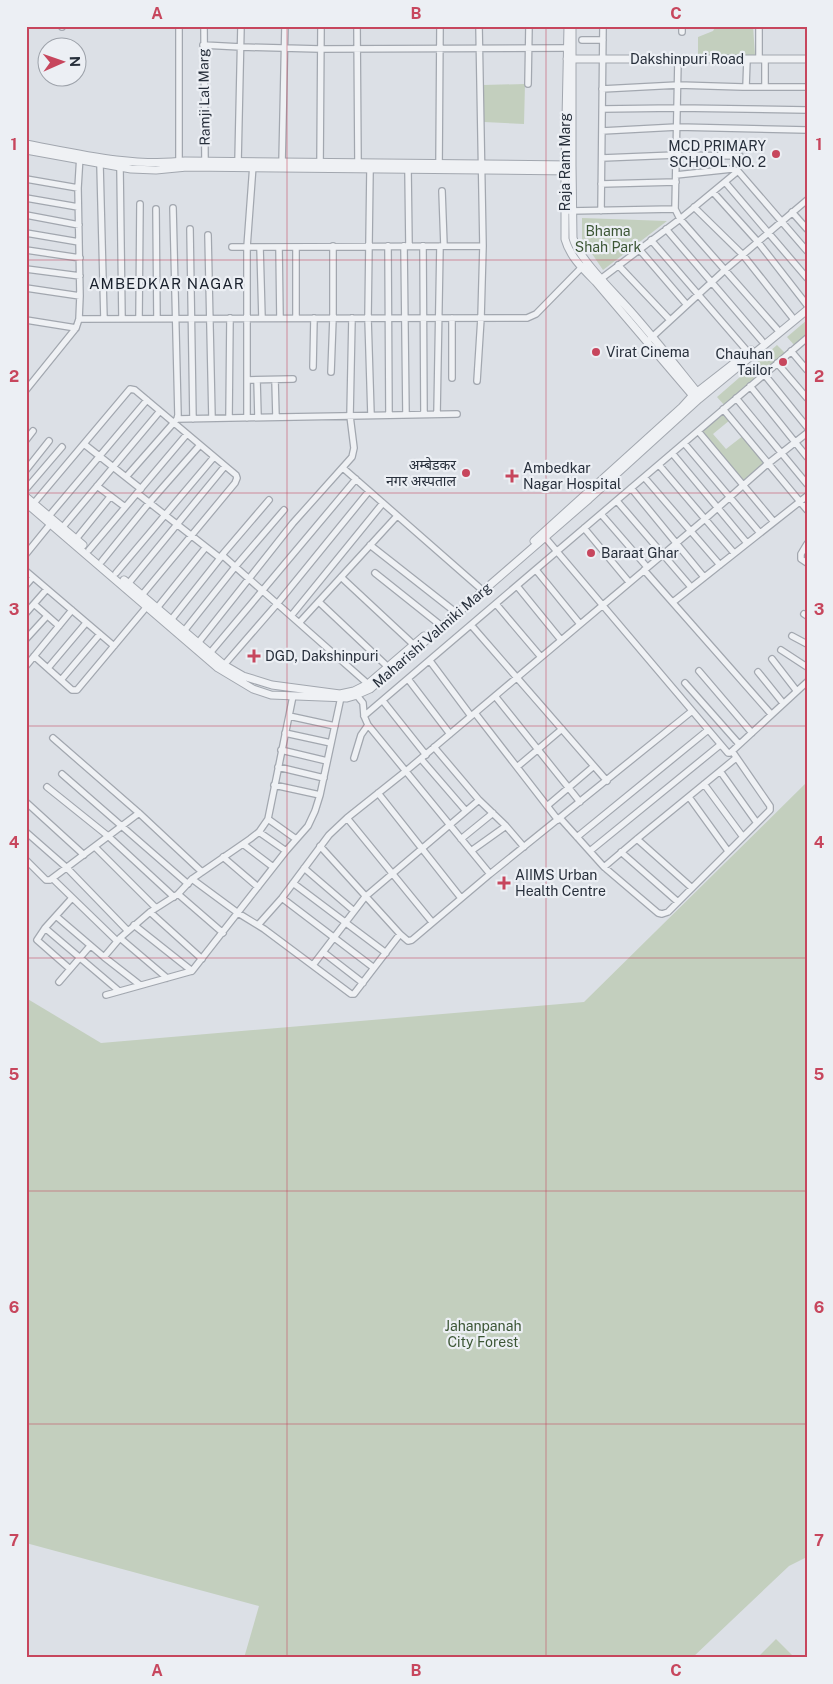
<svg xmlns="http://www.w3.org/2000/svg" width="833" height="1684" font-family="'Public Sans','Noto Sans Devanagari',sans-serif">
<style>
.green{fill:#c3cfbe}
.lines{fill:none;stroke-linecap:round;stroke-linejoin:round}
.minor-casing{stroke:#a2a7af;stroke-width:8}
.tertiary-casing{stroke:#a2a7af;stroke-width:9}
.minor{stroke:#eff1f4;stroke-width:5.5}
.tertiary{stroke:#eff1f4;stroke-width:7}
.grid{fill:none;stroke:#c7465d;stroke-width:1;stroke-opacity:0.55}
.poi-dot{fill:#c7465d;stroke:#eceff4;stroke-width:2}
.labels{text-anchor:middle;stroke-width:4.5;stroke-linejoin:round;paint-order:stroke}
.street-label{font-size:14px;fill:#272f3b;stroke:#eceff4}
.poi-label{font-size:14px;fill:#272f3b;stroke:#eceff4;text-anchor:start}
.park-label{font-size:14px;fill:#3c5635;stroke:#eceff4}
.neighbourhood-label{font-size:15px;letter-spacing:1px;fill:#19202c;stroke:#eceff4}
.neatline{fill:none;stroke:#c7465d;stroke-width:2}
.grid-label{font-size:16px;text-anchor:middle;font-weight:bold;fill:#c7465d}
</style>
<rect width="100%" height="100%" fill="#dce0e6"/>
<path class="green" d="M716,26H753L755,55H698V37L713,31Z
M525,84L524,124L484,122L483,85Z
M582,218L667,221L603,270L582,239Z
M807,320V336L795,346L787,337Z
M777,345L786,354L725,406L717,397Z
M723,411L730,420L713,434L726,449L744,435L767,463L744,483L700,431Z
M807,782V1557L789,1566L692,1658H244L259,1606L26,1543V998L101,1043L584,1002Z
M776,1639L795,1658H757Z"/>
<g class="lines">
<g class="minor-casing">
<path id="minor" d="M179,26V162
M204,26L205,164
M357,26L358,163
M682,26V32
M759,26V59
M62,27V26
M582,40H603
M203,45L241,47L320,49L567,48
M678,60L675,209L680,219L777,329
M528,84L529,26
M746,87L747,59
M765,87V59
M602,89L678,85L743,87H807
M602,109L677,108L807,110
M602,131L677,127L807,130
M602,158L676,155L740,156
M238,162L241,26
M282,163L285,26
M100,165L104,319
M320,167L321,26
M439,167L440,26
M120,168L122,319
M370,170L368,318L371,415
M408,170L409,246
M676,175L732,169L738,171
M26,179L78,188
M725,182L807,278
M601,184L676,182
M442,191L444,246
M713,192L758,242L807,305
M26,198L78,207
M694,207L743,255L792,317
M156,209L157,319
M569,211L675,209
M601,211L603,26
M792,212L807,229
M26,215L79,225
M190,229L193,419
M666,229L762,341
M26,233L79,242
M208,235L212,418
M651,240L748,352
M388,246L389,415
M404,246L406,414
M423,246L424,414
M232,247L483,246
M260,247L262,318
M279,247L280,318
M296,247V318
M639,249L687,305
M26,250L80,258
M618,265L670,320
M26,269L80,276
M598,281L680,219L738,171L807,251
M26,288L80,296
M79,319L527,318L536,314L583,266
M139,319L140,204
M26,320L76,328
M650,339L726,269L807,200
M791,351L807,370
M777,363L807,398
M313,367L314,318
M331,372L333,318V246
M764,374L807,427
M452,378V318
M247,380L293,379
M257,380L258,417
M275,380L276,417
M477,381L481,318L483,246L479,26
M750,386L807,457
M26,390L76,328L79,319L80,296L78,188L80,155
M736,398L807,484
M723,409L807,510
M437,414L440,246
M229,418L230,318
M247,418V247L253,165
M177,419L457,414
M698,431L774,522
M26,440L33,431
M684,443L760,533
M84,444L141,489
M672,453L747,543
M659,465L734,553
M343,468L481,589
M26,470L49,441
M126,477L177,419L178,415L173,208
M644,477L720,565
M97,486L125,507
M631,488L704,577
M26,489L62,447
M137,493L220,558
M269,500L222,555L368,684
M617,501L691,587
M34,503L130,389L135,390L236,475L237,478L235,483L142,595
M601,514L647,567
M49,516L147,400
M62,528L160,411
M584,528L629,582
M543,535L728,753H730L807,682
M76,539L110,497
M807,544L801,554V559L807,563
M370,545L454,611
M89,550L187,434
M26,554L52,522
M102,561L149,503L200,445
M536,570L580,624
M644,570L771,714
M26,571L114,646
M116,573L214,457
M375,573L439,624
M341,577L414,645
M128,584L225,466
M26,585L33,577
M517,586L561,640
M319,602L388,667
M673,602L807,496
M34,604L59,626
M496,604L541,657
M157,608L206,547
M26,613L47,589
M804,614L807,616
M291,616L383,503
M171,620L221,557
M299,623L397,516
M471,625L607,781
M184,631L235,567L284,510
M792,636L807,644
M26,639L47,616
M198,643L293,523L352,457L354,448L350,416L352,318
M781,650L807,667
M210,653L356,479
M34,656L72,690H77L149,604
M772,659L796,690
M430,661L471,716
M224,665L277,604L369,491
M26,666L72,610
M48,668L86,623
M699,671L752,733
M758,672L783,703
M408,679L450,734
M61,680L100,634
M685,683L739,744
M355,693L363,703L364,716L368,725L490,874
M495,696L580,802
M383,701L426,755
M475,713L558,820
M289,716L335,726
M364,716L807,338
M285,733L331,743
M53,738L139,813L202,872
M434,747L479,800L506,826L524,847
M281,750L327,761
M354,758L361,735L368,725
M421,759L466,811
M278,767L324,778
M517,767L562,729
M720,771L757,823
M62,774L188,884
M704,784L743,837
M274,785L320,795
M47,787L108,836L174,897
M378,793L461,898
M689,797L728,851
M27,803L84,855
M547,806L594,766
M347,818L432,922
M560,818L604,867L637,839L736,758
M268,819L296,839
M26,832L67,868L128,931
M259,832L286,851
M577,837L708,730
M461,839L493,813
M637,839L692,888
M243,844L273,867
M320,846L400,934
M95,847L156,908
M471,851L506,826
M590,851L720,745
M621,852L678,902
M223,857L258,887
M26,860L46,880H50L139,813
M604,867L658,913L662,914L668,912L770,810V806L732,751
M304,868L354,911
M53,879L117,941
M192,879L238,913L264,929L351,994H354L400,934L408,941L412,940L490,874L692,711
M293,883L386,953
M178,894L223,933
M282,898L374,968
M150,912L202,959
M56,916L104,957L140,985
M134,925L192,971
M258,925L282,898L329,835L347,818L406,771L705,519L765,466L807,433
M45,928L119,991
M120,938L167,978
M323,952L363,983
M104,957L120,938L150,912L178,894L192,879L250,839L259,832L268,819L293,696
M313,965L365,897L479,800
M70,969L37,940L45,928L72,898
M59,982L90,946
M106,995L192,971L286,851L308,826L315,811L320,795L341,697"/>
</g>
<g class="tertiary-casing">
<path id="tertiary" d="M568,26L565,165V239C570,257 583,269 596,282L694,397
M572,26V165L573,238C579,260 617,295 633,314C655,339 676,366 697,392L698,396
M567,59H807
M26,144C79,154 132,167 185,161L572,165
M26,150L131,169L156,170L187,167L572,171
M26,497L83,545
M26,503L218,668L253,689L271,695L347,698L354,696L370,689L589,499L699,399L807,310
M534,541L682,407L692,396L751,350
M124,580L224,665L243,676L272,685L340,694L354,691L368,684L424,636"/>
</g>
<use href="#minor" class="minor"/>
<use href="#tertiary" class="tertiary"/>
</g>
<path class="grid" d="M287,26V1658M546,26V1658M26,260H807M26,493H807M26,726H807M26,958H807M26,1191H807M26,1424H807"/>
<g class="poi-dot">
<circle cx="776" cy="154" r="5"/>
<circle cx="596" cy="352" r="5"/>
<circle cx="783" cy="362" r="5"/>
<circle cx="466" cy="473" r="5"/>
<path d="M509.5 468.5h5v5h5v5h-5v5h-5v-5h-5v-5h5z"/>
<circle cx="591" cy="553" r="5"/>
<path d="M251.5 648.5h5v5h5v5h-5v5h-5v-5h-5v-5h5z"/>
<path d="M501.5 875.5h5v5h5v5h-5v5h-5v-5h-5v-5h5z"/>
</g>
<g class="labels">
<g class="street-label">
<text x="687" y="64">Dakshinpuri Road</text>
<text transform="translate(204 97) rotate(-91)" y="5">Ramji Lal Marg</text>
<text transform="translate(565 162) rotate(-90)" y="5">Raja Ram Marg</text>
<text transform="translate(432 635) rotate(-41)" y="5">Maharishi Valmiki Marg</text>
</g>
<g class="poi-label">
<text x="766" y="151" text-anchor="end">MCD PRIMARY<tspan x="766" dy="16">SCHOOL NO. 2</tspan></text>
<text x="606" y="357">Virat Cinema</text>
<text x="773" y="359" text-anchor="end">Chauhan<tspan x="773" dy="16">Tailor</tspan></text>
<text x="456" y="470" text-anchor="end">अम्बेडकर<tspan x="456" dy="16">नगर अस्पताल</tspan></text>
<text x="523" y="473">Ambedkar<tspan x="523" dy="16">Nagar Hospital</tspan></text>
<text x="601" y="558">Baraat Ghar</text>
<text x="265" y="661">DGD, Dakshinpuri</text>
<text x="515" y="880">AIIMS Urban<tspan x="515" dy="16">Health Centre</tspan></text>
</g>
<g class="park-label">
<text x="608" y="236">Bhama<tspan x="608" dy="16">Shah Park</tspan></text>
<text x="483" y="1331">Jahanpanah<tspan x="483" dy="16">City Forest</tspan></text>
</g>
<g class="neighbourhood-label">
<text x="167" y="289">AMBEDKAR NAGAR</text>
</g>
</g>
<rect width="833" height="1684" fill="none" stroke="#eceff4" stroke-width="55"/>
<g transform="translate(62 62) rotate(88)"><circle r="24" fill="#eceff4" stroke="#9da2aa"/>
<path d="M0-4L9 19L0 12L-9 19Z" fill="#c7465d"/>
<text y="-8" font-size="14" font-weight="bold" text-anchor="middle" fill="#272f3b">N</text>
</g>
<rect x="28" y="28" width="778" height="1628" class="neatline"/>
<g class="grid-label">
<text x="157" y="19">A</text>
<text x="416" y="19">B</text>
<text x="676" y="19">C</text>
<text x="14" y="150">1</text>
<text x="819" y="150">1</text>
<text x="14" y="382">2</text>
<text x="819" y="382">2</text>
<text x="14" y="615">3</text>
<text x="819" y="615">3</text>
<text x="14" y="848">4</text>
<text x="819" y="848">4</text>
<text x="14" y="1080">5</text>
<text x="819" y="1080">5</text>
<text x="14" y="1313">6</text>
<text x="819" y="1313">6</text>
<text x="14" y="1546">7</text>
<text x="819" y="1546">7</text>
<text x="157" y="1676">A</text>
<text x="416" y="1676">B</text>
<text x="676" y="1676">C</text>
</g>
</svg>
